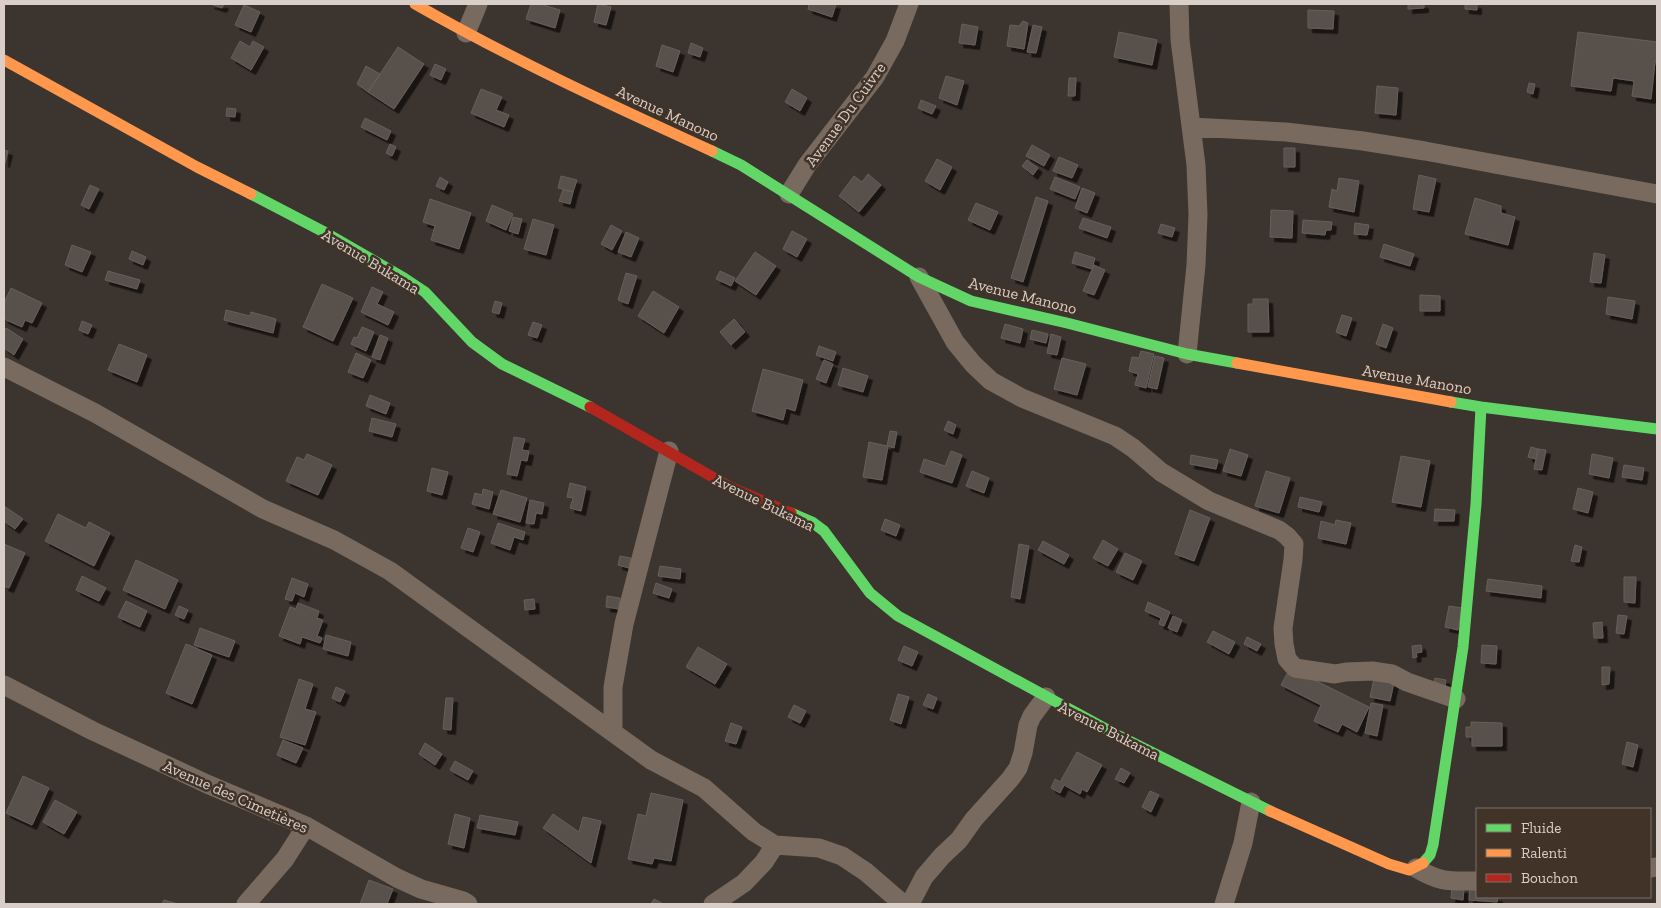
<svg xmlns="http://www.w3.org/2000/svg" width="1661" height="908" font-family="'Zilla Slab',serif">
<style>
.building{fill:#58514b;stroke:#665f5a;filter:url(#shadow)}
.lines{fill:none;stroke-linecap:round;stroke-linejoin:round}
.street{stroke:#786a5f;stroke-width:19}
.fast{stroke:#63d668;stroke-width:11}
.slow{stroke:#ff974d;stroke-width:11}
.jam{stroke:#b3261e;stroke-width:11}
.labels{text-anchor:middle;stroke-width:5;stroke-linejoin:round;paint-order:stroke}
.street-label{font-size:16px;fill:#d9cfc8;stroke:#423328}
</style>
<defs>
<filter id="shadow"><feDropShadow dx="4.5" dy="4.5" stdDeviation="0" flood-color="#0009"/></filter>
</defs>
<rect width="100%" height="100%" fill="#3c342e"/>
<path class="building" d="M210,4H224L222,8Z
M531,4H540L560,10L555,28L526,19Z
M598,4L611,7L606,25L594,22Z
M809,4H836L832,17L808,9Z
M1408,4H1424V8L1408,9Z
M1465,4H1477V10L1465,9Z
M244,5L260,12L251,32L235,25Z
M1308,10L1334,11L1333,29L1308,28Z
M1023,21L1028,23L1024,49L1007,46L1010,25L1019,26Z
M962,24L978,27L975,45L959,43Z
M1033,25L1042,27L1036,53L1027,52Z
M1119,32L1157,40L1152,65L1114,57Z
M1578,32L1657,42V62H1655L1651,99L1632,96L1634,81L1613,78L1611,91L1571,86Z
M240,41L250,47L253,41L264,47L251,70L231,58Z
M691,43L703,48L700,57L688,53Z
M662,45L680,51L673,72L656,66Z
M398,47L424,64L394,109L368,92Z
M435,64L446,69L441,80L430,75Z
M366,66L380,74L368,92L357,84Z
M946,76L964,81L957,105L939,98Z
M1069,78H1076L1075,96H1068Z
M1529,83L1535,84L1533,94L1527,92Z
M1377,86L1398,88L1396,115L1375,113Z
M481,89L502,97L496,110L509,115L504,127L471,113Z
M792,89L807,98L800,111L785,102Z
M921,100L936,106L932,114L918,108Z
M227,108L236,109L235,117L226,116Z
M365,118L391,131L387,140L361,127Z
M390,144L396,147L392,156L386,153Z
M1032,145L1050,155L1044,166L1026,156Z
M1284,148H1295V167H1284Z
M4,150L8,151L5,163H4Z
M1059,157L1078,165L1072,178L1053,171Z
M937,159L952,167L940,190L925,181Z
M1027,160L1038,168L1033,175L1022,166Z
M868,174L881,185L859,212L839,196L854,176L862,182Z
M1419,175L1436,179L1429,212L1413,209Z
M561,176L577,180L573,192L558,188Z
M440,177L448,182L444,190L436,186Z
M1055,177L1080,187L1075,199L1050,189Z
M1339,178L1359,181L1354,212L1329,207L1332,189L1337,191Z
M90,185L99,189L89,209L81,205Z
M1082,188L1095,193L1087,213L1075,208Z
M563,190L573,192L570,204L559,201Z
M1036,197L1048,201L1023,282L1011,278Z
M1475,198L1501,206V213L1515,217L1508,245L1465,234Z
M430,199L471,213L459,249L431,240L435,226L423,222Z
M976,203L998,212L990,230L968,220Z
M492,205L513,214L506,230L486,221Z
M1271,210L1293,211L1292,238L1270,237Z
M513,217L522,219L518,234L509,231Z
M1083,218L1111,227L1107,238L1079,228Z
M533,219L554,225L546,255L524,249Z
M1303,220L1332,222L1331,230H1326L1325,235L1302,233Z
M1355,223L1369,225L1367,235L1354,234Z
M1161,224L1175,228L1172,237L1158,233Z
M611,225L622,231L612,250L601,244Z
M792,231L807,239L797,257L783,249Z
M626,232L639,238L631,257L618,252Z
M1384,244L1414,254L1410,266L1380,257Z
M72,245L91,252L82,272L65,265Z
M132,251L146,257L143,265L129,259Z
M755,252L776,266L756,295L735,281Z
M1075,252L1095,258L1092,269L1072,263Z
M1594,253L1605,255L1601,283L1590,282Z
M1094,265L1105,270L1094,295L1083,291Z
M108,271L140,280L137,289L105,280Z
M720,271L735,278L731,286L716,279Z
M626,273L637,276L628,304L618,300Z
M322,284L353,298L333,341L303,327Z
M372,287L383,292L377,304L394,312L388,325L361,312Z
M11,288L42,303L32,323L25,320L22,327L4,319V303Z
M653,291L679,307L664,333L638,316Z
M1420,295L1440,296V311H1420Z
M1608,297L1635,301L1632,319L1606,314Z
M1253,299H1268L1269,332H1248V304H1253Z
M495,301L502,303L499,314L492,312Z
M226,310L250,316L251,312L276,319L273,333L224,320Z
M1342,315L1352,318L1346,336L1336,332Z
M734,319L745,332L731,345L720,332Z
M82,321L92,325L88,334L79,330Z
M533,322L542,325L537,338L528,335Z
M1005,324L1023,329L1020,343L1001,338Z
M1383,324L1393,328L1386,348L1376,344Z
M362,327L374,332L366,351L351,344L354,337L357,338Z
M6,328L23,339L14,355L4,348V331Z
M1032,330L1048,334L1046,343L1030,339Z
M1051,334L1061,337L1057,355L1047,353Z
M380,335L388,338L380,360L372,357Z
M119,344L147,355L137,382L108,370Z
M819,346L836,352L833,361L816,355Z
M1141,351L1154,354L1146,388L1135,385L1138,374L1129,371L1132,357L1139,358Z
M356,353L371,360L363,378L348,372Z
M1155,356L1164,358L1157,389L1148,387Z
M1062,358L1086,364L1077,395L1054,389Z
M824,360L833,364L826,383L816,379Z
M843,368L868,376L863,392L838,385Z
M763,369L803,380L795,411L786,408L783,420L752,411Z
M370,395L390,403L386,414L366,406Z
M372,418L396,424L392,437L369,431Z
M948,421L956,425L953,434L944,430Z
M890,431L897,432L894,448L888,446L882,480L863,477L869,442L887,446Z
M514,437L525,439L522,450L529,451L527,461L521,460L517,476L507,474Z
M1531,447L1538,449L1536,459L1528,457Z
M1230,449L1248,455L1241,476L1223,471Z
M1538,449L1546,450L1542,470L1534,469Z
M951,451L962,455L952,483L920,472L924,459L945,466Z
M307,454L332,465L318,495L286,481L297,457L304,460Z
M1592,454L1613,458L1609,478L1589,474Z
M1191,455L1218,460L1216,469L1190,464Z
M1401,456L1430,461L1421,507L1392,502Z
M1624,465L1644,468L1642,480L1622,477Z
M432,468L448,472L442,495L427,491Z
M972,471L989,478L984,493L966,486Z
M1266,471L1290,478L1279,513L1255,506Z
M570,483L586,487L581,511L570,508L573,498L567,497Z
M1578,488L1593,492L1588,513L1573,509Z
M483,489L493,492L489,509L472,504L475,493L482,495Z
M501,490L527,498L520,522L493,514Z
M1300,497L1322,502L1319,512L1298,507Z
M530,500L544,503L542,514L536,513L534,524L526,523Z
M4,506L23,519L15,529L4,521Z
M1435,509L1455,510L1454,521H1434Z
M1190,510L1210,518L1194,561L1175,554Z
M58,514L86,528L89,522L110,533L94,566L45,541Z
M885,519L900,525L896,536L881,530Z
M1336,520L1351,523L1346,544L1318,538L1321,521L1335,525Z
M498,523L525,532L523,540L514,537L510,550L491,543Z
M468,528L480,532L473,552L461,548Z
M1103,540L1118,549L1108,566L1093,558Z
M1043,541L1069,555L1064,564L1038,550Z
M4,544L25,553L9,588L4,586Z
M1019,544L1029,546L1020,599L1011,597Z
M1575,545L1582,547L1579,562L1571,561Z
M1125,553L1142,561L1133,580L1116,572Z
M620,556L631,558L629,568L618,565Z
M136,560L178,580L165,609L123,590Z
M660,566L681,569L680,579L658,576Z
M82,576L106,588L99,601L76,590Z
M1624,577H1636L1635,603L1624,602Z
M292,578L308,584L304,597L295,593L292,601L285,599Z
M1488,579L1542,586L1541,598L1486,591Z
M656,583L672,589L669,598L653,593Z
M607,596L620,598L619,609L606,607Z
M534,599L535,609L525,610L524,600Z
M126,601L147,611L140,627L118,617Z
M1148,602L1170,612L1164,626L1159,624L1161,618L1145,611Z
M298,603L319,611L317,618L323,620L317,636L322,638L320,643L302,637L300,644L279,636L290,607L296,609Z
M179,606L188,610L184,619L175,615Z
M1449,606L1462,608L1458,630L1445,627Z
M1618,615L1627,616L1624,634L1616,633Z
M1173,616L1182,620L1177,632L1168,628Z
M1602,622L1603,638H1594L1593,623Z
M200,628L235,641L229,657L194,645Z
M1213,631L1235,642L1229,654L1207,642Z
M326,635L351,642L348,656L323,649Z
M1247,637L1261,644L1257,651L1244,644Z
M186,644L212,655L192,704L166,693Z
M1421,645L1422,652L1416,653L1417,657L1413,658L1412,646Z
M1482,645L1497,646L1496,664L1481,663Z
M904,646L918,652L912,666L898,660Z
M698,647L727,664L715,684L686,667Z
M1602,667H1610L1609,684L1602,685Z
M1290,668L1369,707L1357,732L1342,724L1338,732L1314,721L1321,705L1281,685Z
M1375,674L1395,678L1390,701L1370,697Z
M1435,678L1446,680L1444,691L1433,689Z
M299,679L313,684L305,709L316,712L305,745L280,737Z
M336,687L345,691L340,702L332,698Z
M898,694L909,697L901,724L890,720Z
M928,694L937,698L933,709L923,705Z
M446,698H453L451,730L443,729Z
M1371,703L1383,705L1377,736L1365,733Z
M794,705L806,711L800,723L788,717Z
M1471,722L1502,723V746H1472V737H1466V727H1471Z
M731,723L742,727L736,744L725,741Z
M283,740L303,748L296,763L277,755Z
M1627,742L1638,745L1633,767L1622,764Z
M425,743L442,754L435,765L419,754Z
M1077,752L1102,765L1087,792L1082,789L1080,794L1064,785L1060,793L1051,788L1055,779L1060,782Z
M455,761L473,771L468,780L450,770Z
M1121,768L1130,773L1124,783L1115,779Z
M23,776L49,788L32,825L6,813Z
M1150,791L1159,795L1151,812L1142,807Z
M651,793L683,800L671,861L654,858L652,864L628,859L638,814L646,816Z
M55,800L77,812L64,834L43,822Z
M455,814L470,818L464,848L448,844Z
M553,814L579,832L583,817L601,821L591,863L543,828Z
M480,815L518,822L515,835L477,828Z
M369,880L393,889L387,904H360Z
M1470,885H1477V897H1498L1497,902L1469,900Z
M1452,888L1464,889L1463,900L1451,898Z
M654,899L663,904H651Z
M164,900L178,904H162Z"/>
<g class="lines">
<path class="street" d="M1179,4L1180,40L1196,165L1198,215L1196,265L1187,354
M466,33L478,4
M1192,127L1286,132L1363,141L1425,151L1657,194
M789,194L807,165L875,77L895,41L909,4
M919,277L955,342L973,364L991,381L1022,398L1115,436L1133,448L1161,472L1209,501L1279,530L1287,536L1294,544L1293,560L1283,628L1284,644L1287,659L1295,668L1335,674L1346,672L1372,671L1392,674L1407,682L1456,699
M4,367L95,413L263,509L334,540L390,571L651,760L704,788L754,832L775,845L819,848L842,856L866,872L903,904
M4,685L93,731L207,784L306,826L397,878L421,889L463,901L468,904
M613,732V687L624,624L669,451
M1416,868C1441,883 1449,881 1477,881
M1650,868L1657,867
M246,904L285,859L306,826
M713,904L744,883L764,862L775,845
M910,904L924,877L942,856L959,840L974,819L1011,778L1018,768L1023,753L1028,725L1032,716L1046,697
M1224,904L1243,843L1251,802"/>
<path class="fast" d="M712,151L741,165L919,277L971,301L1067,323L1187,354L1237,363
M251,194L326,233L404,278L425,292L472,342L502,364L590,407
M1451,402L1481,407L1657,429
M791,513L812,522L824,531L870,593L898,616L1119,736L1270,811
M1423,863L1430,855L1433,845L1463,647L1476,504L1481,407"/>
<path class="slow" d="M415,4C511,59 611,105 712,151
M4,60L197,167L251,194
M1237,363L1451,402
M1270,811L1389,864L1409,870L1423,863"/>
<path class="jam" d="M590,407L730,487L791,513"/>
</g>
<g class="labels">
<g class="street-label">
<text transform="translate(668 113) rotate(25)" y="6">Avenue Manono</text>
<text transform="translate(845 114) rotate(-54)" y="6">Avenue Du Cuivre</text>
<text transform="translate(371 261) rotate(31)" y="6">Avenue Bukama</text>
<text transform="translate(1023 295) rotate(14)" y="6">Avenue Manono</text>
<text transform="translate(1417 379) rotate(10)" y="6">Avenue Manono</text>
<text transform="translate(764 502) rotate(26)" y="6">Avenue Bukama</text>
<text transform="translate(1109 730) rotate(27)" y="6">Avenue Bukama</text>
<text transform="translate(236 796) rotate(24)" y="6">Avenue des Cimetières</text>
</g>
</g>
<rect width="1661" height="908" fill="none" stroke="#d9cfc8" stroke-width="10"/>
<rect x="1476" y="808" width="175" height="90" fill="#423328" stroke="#7e7168"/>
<rect x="1486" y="824" width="25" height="8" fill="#63d668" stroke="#7e7168"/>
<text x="1521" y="833" font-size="15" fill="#d9cfc8">Fluide</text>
<rect x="1486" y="849" width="25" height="8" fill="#ff974d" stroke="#7e7168"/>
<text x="1521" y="858" font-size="15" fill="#d9cfc8">Ralenti</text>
<rect x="1486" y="874" width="25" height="8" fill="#b3261e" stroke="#7e7168"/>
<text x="1521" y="883" font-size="15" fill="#d9cfc8">Bouchon</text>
</svg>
